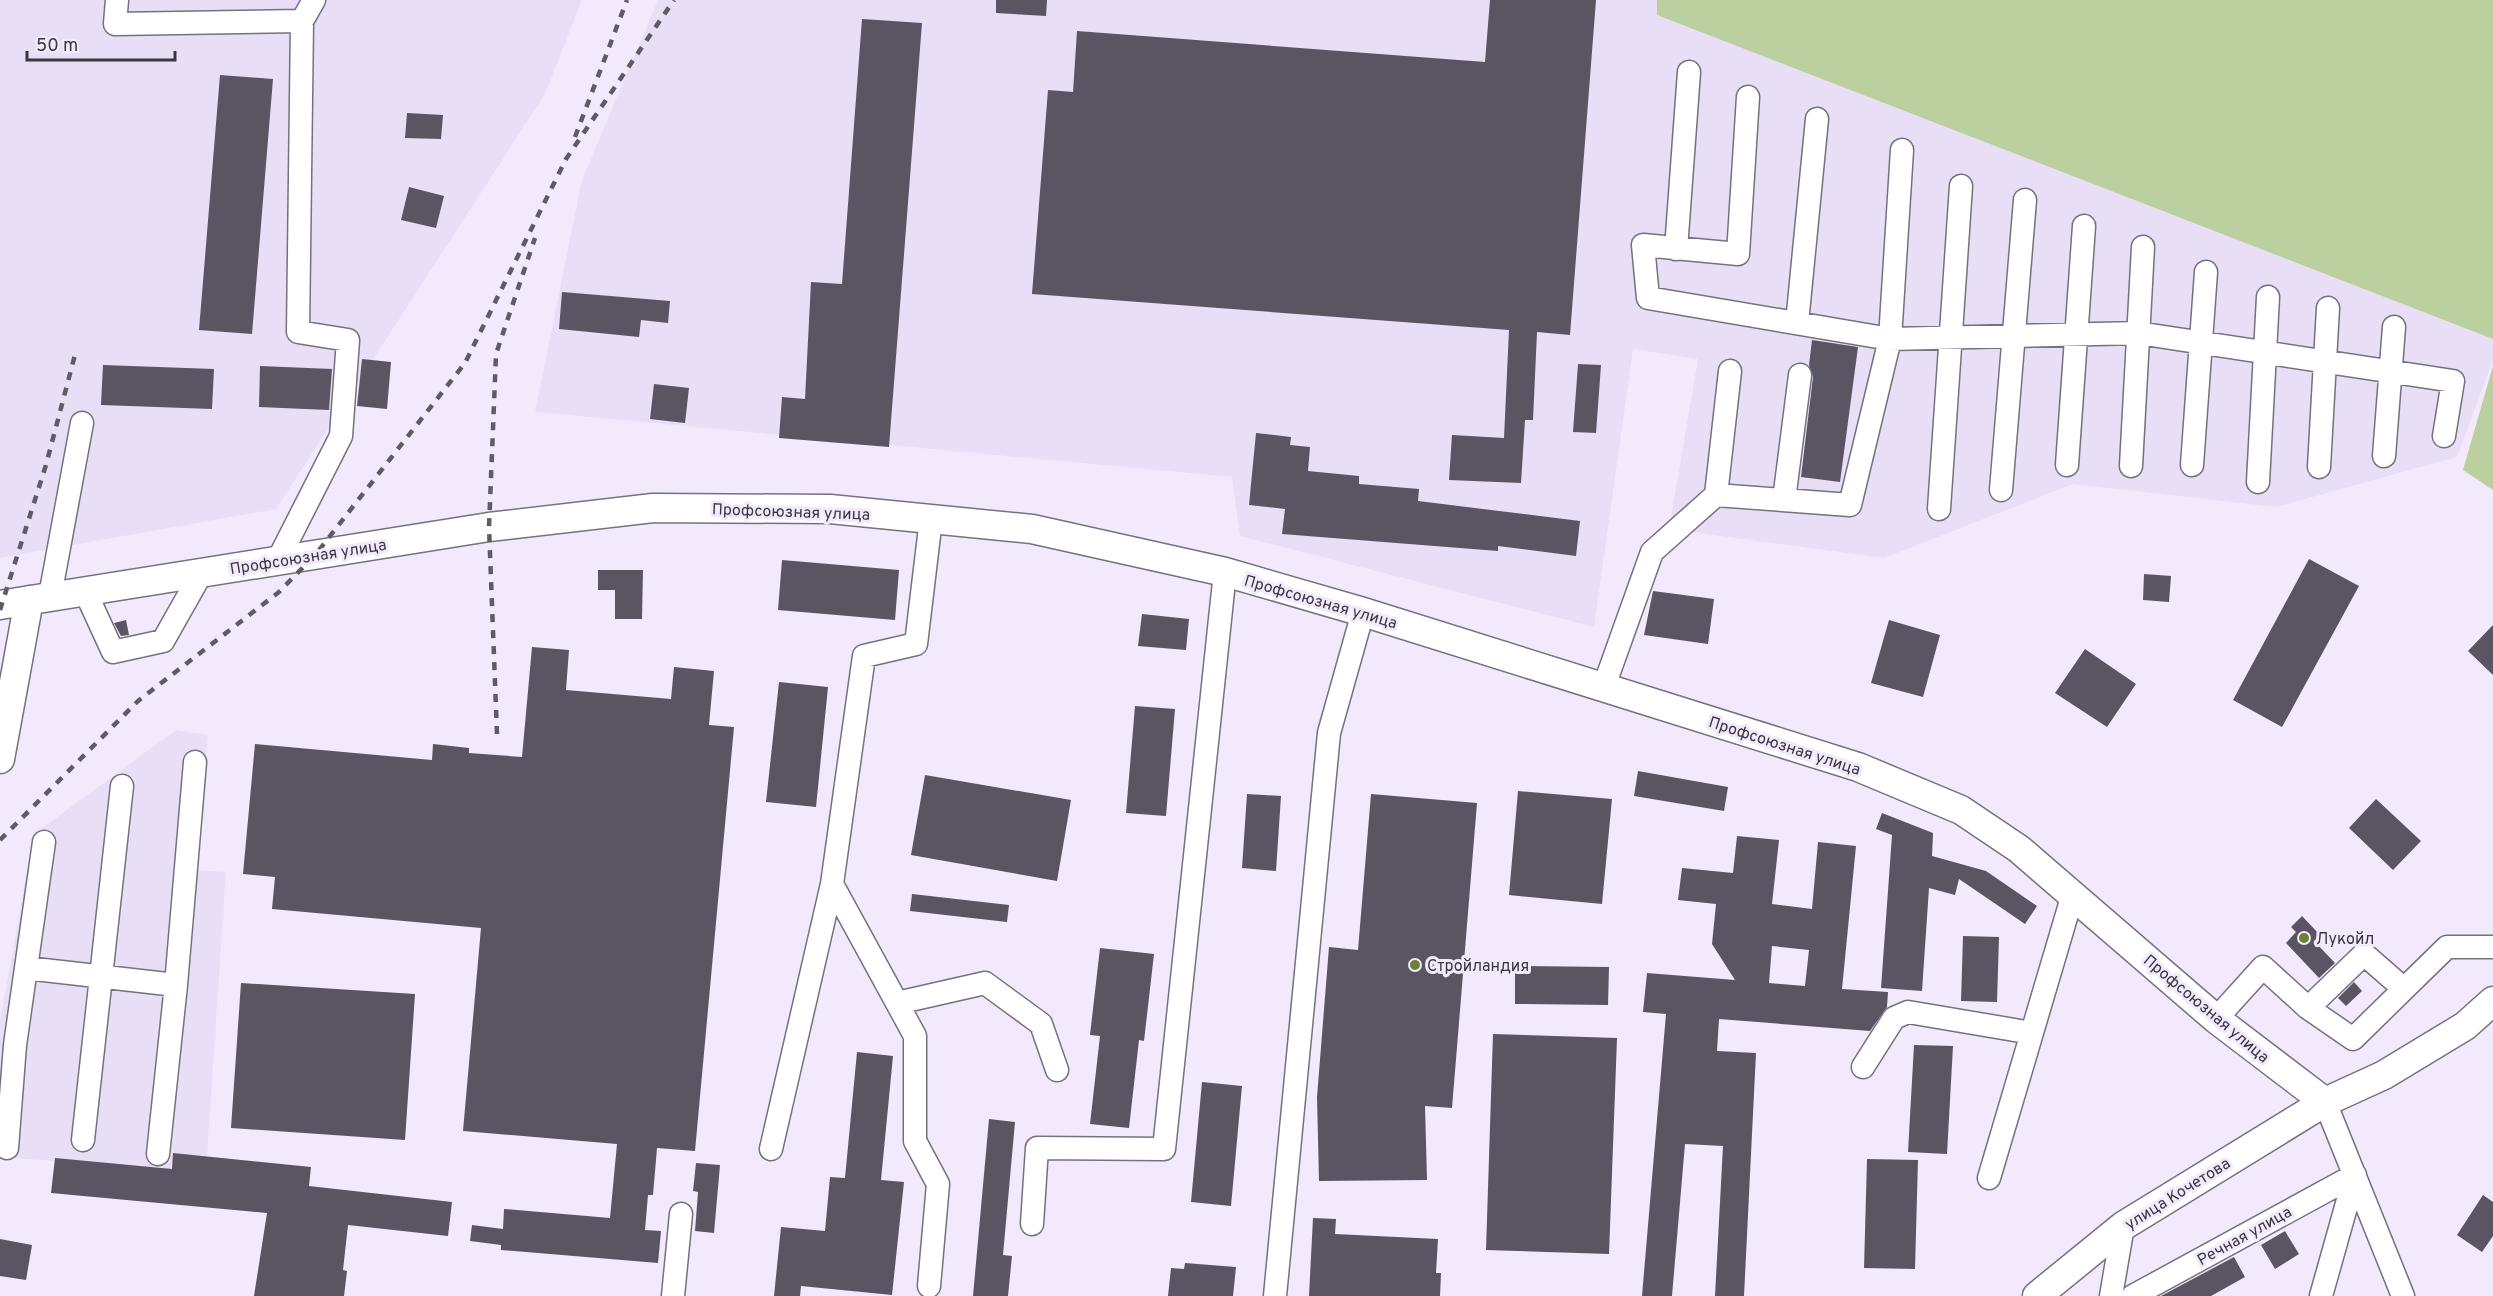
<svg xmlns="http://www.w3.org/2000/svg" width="2493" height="1296" font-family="Overpass,sans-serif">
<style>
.built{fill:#e8def6}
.green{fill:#bccf9e}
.building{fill:#5b5463;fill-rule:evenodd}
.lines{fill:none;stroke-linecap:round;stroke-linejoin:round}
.minor-casing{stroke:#76707f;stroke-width:25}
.major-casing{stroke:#76707f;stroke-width:31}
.minor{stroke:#fff;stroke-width:22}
.major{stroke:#fff;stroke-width:28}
.rail{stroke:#5f5b65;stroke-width:4.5;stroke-dasharray:8 8;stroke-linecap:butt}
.poi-dot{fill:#688133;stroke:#f2eafc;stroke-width:2}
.labels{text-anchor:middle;stroke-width:6;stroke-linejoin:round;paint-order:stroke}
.street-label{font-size:16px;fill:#39363d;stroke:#f2eafc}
.poi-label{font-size:16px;fill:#39363d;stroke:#f2eafc;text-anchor:start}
</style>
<rect width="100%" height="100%" fill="#f2eafc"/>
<path class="built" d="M0,0H582L545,94L276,509L0,558Z
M658,0H1657V15L2493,339V360L2457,457L2276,507L2073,484L1884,558L1669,529L1698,359L1633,349L1594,627L1240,536L1232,477L535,412L582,180Z
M176,730L208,735L195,870L226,872L206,1172L0,1157V1021L34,834Z"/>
<path class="green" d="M1657,0H2493V339L1657,15Z
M2493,366V490L2463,470Z"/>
<path class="building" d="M996,0H1047L1046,16L996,13Z
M1490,0H1596L1570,335L1537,332L1533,420H1525L1521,483L1449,480L1452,435L1504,438L1509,330L1032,294L1048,90L1073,92L1077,31L1485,62Z
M862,19L922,23L889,447L779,438L782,397L805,399L811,282L842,284Z
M220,75L273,79L252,334L199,330Z
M407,113L443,115L441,139L405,138Z
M409,187L444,196L436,228L401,220Z
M562,292L670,301L668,323L641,320L639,337L559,329Z
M1812,340L1858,347L1840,482L1801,477L1813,377L1809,365Z
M362,359L391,362L387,409L357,406Z
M1578,364L1601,365L1596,433L1573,432Z
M103,365L214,369L212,409L101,405Z
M260,366L332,369L329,410L259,407Z
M654,384L689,388L685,423L650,419Z
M1256,433L1291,437L1290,445L1310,447L1308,471L1359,476V484L1419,489L1418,501L1580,521L1576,556L1498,546V551L1282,534L1285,509L1249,505Z
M2309,559L2359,586L2282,727L2233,700Z
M782,560L899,570L895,620L778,610Z
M598,570H643L642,619H615V590H598Z
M2144,574L2171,576L2169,602L2143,600Z
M1653,591L1714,599L1708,644L1644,635Z
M1142,614L1189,619L1186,650L1138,646Z
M126,620L129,635L121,636L114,623Z
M1889,620L1940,635L1923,697L1871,683Z
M2493,625V675L2468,651Z
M532,647L569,650L566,690L671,699L674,667L714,671L709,725L734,727L695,1151L657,1148L653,1195H648L645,1230L661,1231L658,1263L501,1250V1245L470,1241L472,1225L503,1229L504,1209L610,1218L617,1144L463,1131L481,928L272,909L275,877L243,874L255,744L432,760L433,744L469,748V753L522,757Z
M2085,649L2136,684L2107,727L2055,693Z
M779,682L828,687L816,807L766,802Z
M1135,706L1175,709L1166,816L1126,813Z
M1638,771L1728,787L1724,811L1634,796Z
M925,775L1071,800L1057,881L911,855Z
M1518,791L1612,799L1602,904L1509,895Z
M1247,794L1281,796L1276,871L1242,868Z
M1371,794L1477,803L1452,1108L1425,1106L1427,1180L1319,1181L1317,1097L1329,947L1358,950Z
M2376,799L2421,841L2393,870L2349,828Z
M1882,813L1933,833L1932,856L1986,871L2037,906L2025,924L1959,879L1955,895L1929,888L1922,991L1881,988L1892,835L1876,829Z
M1737,836L1779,840L1772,904L1812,909L1818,842L1856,846L1842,989L1888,992L1887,1007L1870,1031L1719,1019L1717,1051L1756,1053L1744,1296H1715L1723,1146L1685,1144L1672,1296H1642L1666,1014L1643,1012L1647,973L1735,980L1712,944L1716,904L1678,900L1682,868L1733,873ZM1772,946L1809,950L1805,986L1769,983Z
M912,894L1009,905L1007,922L910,911Z
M2302,916L2320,935L2314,941L2335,963L2319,978L2286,943L2296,932L2291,927Z
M1963,936L1999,937L1997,1002L1961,1001Z
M1100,948L1154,954L1144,1041L1139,1040L1129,1128L1090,1124L1100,1036L1090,1035Z
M1515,966L1609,967L1608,1005L1515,1004Z
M2354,982L2362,991L2346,1006L2338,998Z
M241,983L415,994L405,1140L231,1128Z
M1493,1034L1617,1038L1609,1254L1486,1250Z
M1914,1045L1953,1046L1947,1154L1908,1152Z
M857,1052L893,1056L881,1180L904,1182L892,1295L801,1286L800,1296H774L781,1227L825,1231L830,1177L845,1178Z
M1202,1082L1242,1086L1231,1206L1191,1202Z
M989,1119L1015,1122L1003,1255L1012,1256L1008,1296H973Z
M173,1153L311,1167L309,1186L452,1202L448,1236L348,1225L343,1270L347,1271L344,1296H254L267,1213L51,1193L55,1158L172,1169Z
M1867,1159L1918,1160L1915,1269L1864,1268Z
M696,1163L720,1165L714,1233L695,1231L698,1192L693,1191Z
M2483,1195L2493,1202V1236L2482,1252L2457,1235Z
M1313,1218L1336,1219L1335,1234L1438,1239L1436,1273H1441L1440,1296H1309Z
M2285,1231L2299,1254L2275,1269L2261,1245Z
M0,1239L32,1245L26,1280L0,1276Z
M2234,1257L2245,1277L2211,1296H2161Z
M1185,1263L1236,1267L1233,1296H1168L1171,1268L1184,1269Z"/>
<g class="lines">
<g class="minor-casing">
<path id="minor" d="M117,0L115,24L302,21L298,332L348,340L341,436L278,560
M302,21L314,0
M1748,97L1738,254L1643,245L1648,298L1890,339L1902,150
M1676,249L1689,72
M1797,323L1817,119
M2384,456L2394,327
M2067,465L2084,226
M2192,465L2206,272
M2131,466L2143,247
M2319,467L2328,308
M2258,482L2268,297
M2001,490L2025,200
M1716,495L1730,371
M1784,500L1800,375
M1939,509L1961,186
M85,591L113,652L163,641L202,572
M50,596L82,423
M1603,689L1652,552L1716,495L1850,505L1890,339L2138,333L2453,381L2444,436
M832,884L915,1036V1141L938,1184L929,1286
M26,968L176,985
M897,1003L985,983L1041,1024L1057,1070
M2308,1008L2353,1039L2404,989
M2216,1019L2263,967L2308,1008L2364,954L2404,989L2447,947H2493
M1863,1067L1894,1018L1908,1012L2032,1033
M2325,1102L2403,1296
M83,1140L122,786
M7,1148L15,1045L44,842
M771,1149L832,884L864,656L916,644L931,519
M158,1154L176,985L195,762
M1989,1178L2073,894
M1032,1224L1037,1148L1164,1149L1225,572
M673,1296L681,1214
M1275,1296L1329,733L1363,612
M2111,1296L2123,1226
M2133,1296L2355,1175
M2321,1296L2355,1175"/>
</g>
<g class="major-casing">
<path id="major" d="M0,605L489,527L653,508L830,509L1032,529L1225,572L1363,612L1858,767L1961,810L2019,849L2216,1019L2325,1102
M0,759L29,600
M2037,1296L2123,1226L2325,1102L2384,1075L2465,1026L2493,1001"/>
</g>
<use href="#minor" class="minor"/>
<use href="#major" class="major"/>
<path class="rail" d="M575,137L627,0
M0,610L46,465L76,351
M497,734L489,527L496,354L535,238
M0,840L138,701L279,592L316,554L465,363L566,159L674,0"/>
</g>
<g class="poi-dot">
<circle cx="2304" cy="938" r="6"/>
<circle cx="1415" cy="965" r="6"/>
</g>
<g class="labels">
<g class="street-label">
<text transform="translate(791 511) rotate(2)" y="6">Профсоюзная улица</text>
<text transform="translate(308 556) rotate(-9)" y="6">Профсоюзная улица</text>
<text transform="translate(1321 601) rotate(16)" y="6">Профсоюзная улица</text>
<text transform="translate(1785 745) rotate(18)" y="6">Профсоюзная улица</text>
<text transform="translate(2207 1008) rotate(40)" y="6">Профсоюзная улица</text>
<text transform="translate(2177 1193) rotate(-32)" y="6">улица Кочетова</text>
<text transform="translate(2244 1235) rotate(-29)" y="6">Речная улица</text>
</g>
<g class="poi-label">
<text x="2316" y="944">Лукойл</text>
<text x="1427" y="971">Стройландия</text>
</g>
</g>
<path d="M27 51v9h148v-9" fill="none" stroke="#39363d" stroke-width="3"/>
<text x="36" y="51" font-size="18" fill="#39363d" stroke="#f2eafc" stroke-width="4.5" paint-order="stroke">50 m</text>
</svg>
